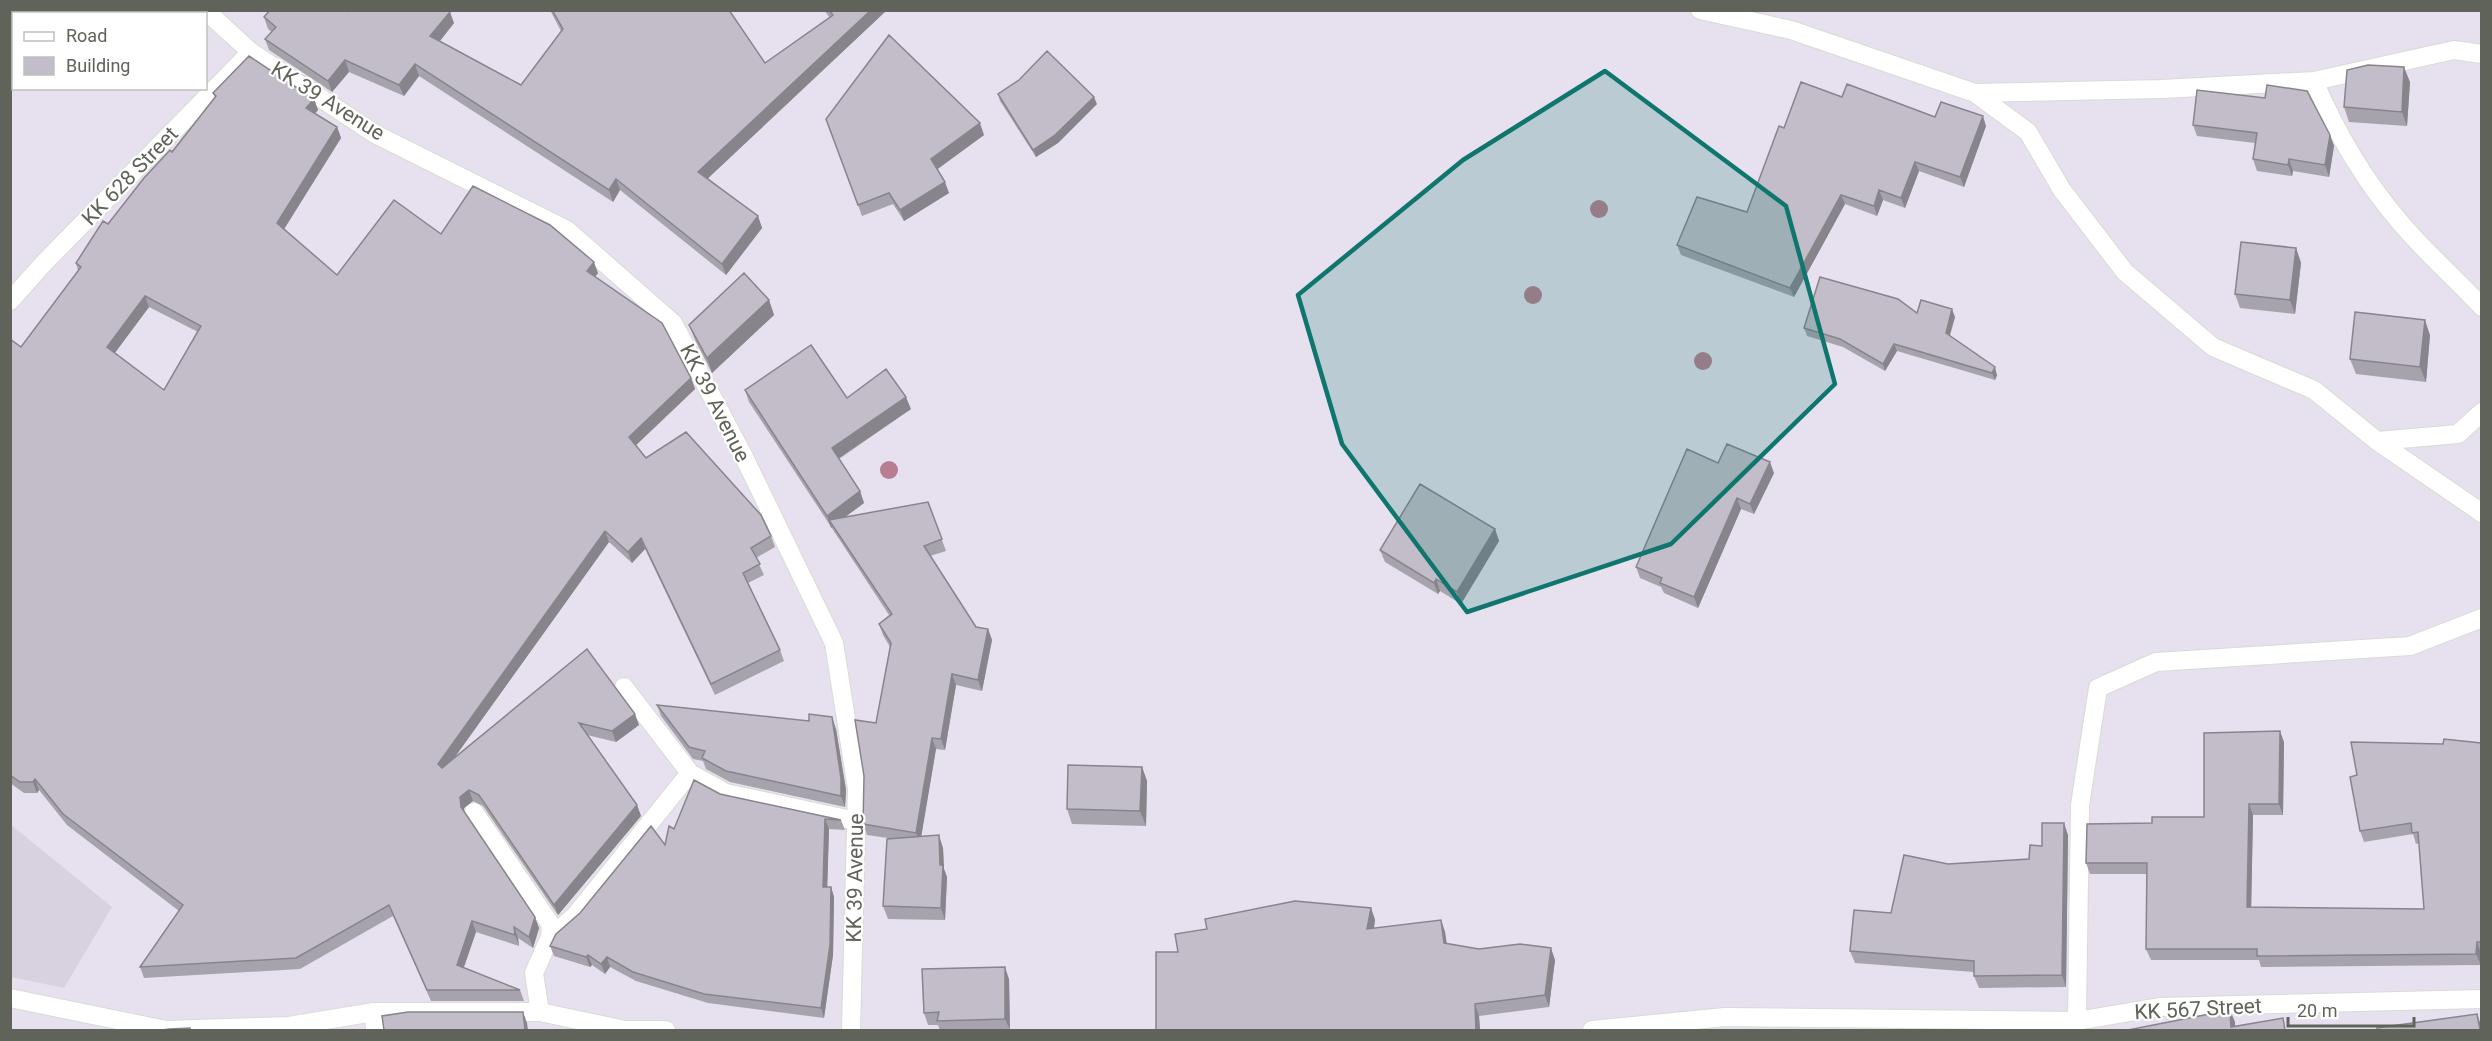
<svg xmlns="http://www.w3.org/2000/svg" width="2492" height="1041" font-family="Roboto,sans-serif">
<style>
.education{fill:#d8d1e0}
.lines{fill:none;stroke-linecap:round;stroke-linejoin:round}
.lane-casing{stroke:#d8dcd3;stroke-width:20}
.street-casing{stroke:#d8dcd3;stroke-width:20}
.lane{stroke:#fff;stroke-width:18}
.street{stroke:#fff;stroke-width:18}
.tree{fill:#b67e90}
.wall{fill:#a7a3ac;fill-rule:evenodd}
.shaded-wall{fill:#88848c}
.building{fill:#c2bdc8;stroke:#88848c;stroke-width:1.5;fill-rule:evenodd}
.marked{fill:#0f766e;fill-opacity:0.2;stroke:#0f766e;stroke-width:4.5;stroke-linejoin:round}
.labels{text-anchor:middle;stroke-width:4.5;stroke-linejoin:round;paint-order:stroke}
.street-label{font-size:21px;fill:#606359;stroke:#fff}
</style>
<rect width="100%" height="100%" fill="#e7e0ee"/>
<path class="education" d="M10,824L112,907L64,988L11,977Z"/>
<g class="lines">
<g class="lane-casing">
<path id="lane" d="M624,687L690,773L726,793L856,821
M550,937L575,916L690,773
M374,1012L375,1030"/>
</g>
<g class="street-casing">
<path id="street" d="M205,10L251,52L375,134L567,230L673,323L744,457L834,643L857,789L851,1030
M1700,10L1791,30L1975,93L2028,132L2062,190L2125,272L2213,347L2314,390L2377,441L2482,513
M2314,81C2335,130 2364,180 2399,221C2424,251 2455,278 2482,307
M1975,93L2162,89L2314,81L2454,50L2482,54
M10,301L43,264L251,52
M2377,441L2458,434L2482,412
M474,812L551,925L550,937L534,973L540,1012
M10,998L166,1030L289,1026L374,1012H540L625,1030H666
M2077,1021L2080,805L2098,688L2156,662L2410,646L2482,618
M1592,1030L1725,1017L2077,1021L2159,1007L2482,999"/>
</g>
<use href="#lane" class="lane"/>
<use href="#street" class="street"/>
</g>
<g class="tree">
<circle cx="1599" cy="209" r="9"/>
<circle cx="1533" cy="295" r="9"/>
<circle cx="1703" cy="361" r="9"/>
<circle cx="889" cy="470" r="9"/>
</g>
<path class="wall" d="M83,10H183L186,14H86Z
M550,10H729L765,63L830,18L824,10H887L708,178L758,216L762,228L726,275L620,190L613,202L419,76L404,96L349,72L332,92L269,50L265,39L272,32L268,29L264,17L347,11L454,23L440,41L521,85L561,31Z
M2410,82L2407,126L2349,122L2344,107Z
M213,93L314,99L318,110L315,113L337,127L341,138L284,229L337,275L441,234L598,273L595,277L691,378L695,389L636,445L646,458L771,536L775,547L756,558L764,575L748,583L780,650L784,661L715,695L645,549L632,563L609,542L454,758L587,649L639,725L616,742L587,735L637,805L641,816L558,915L483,806L473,801L464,808V812L539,928L533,948L518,938L519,946L476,932L463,968L520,990L524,1001H431L393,916L300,969L144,978L140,967L179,911L67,825L39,790L37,793H24L10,783V339L21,347L78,271L76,263L108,224L172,152L215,98ZM149,307L198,332L164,390L115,353Z
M998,94L1097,104L1058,143L1036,157L1000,101Z
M1842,97L1935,117L1986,126L1964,187L1919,171L1905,208L1883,200L1877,216L1845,204L1794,297L1681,255L1677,245L1747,212L1784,128Z
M826,119L984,135L937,169L949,193L904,221L893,204L862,216Z
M2193,125L2330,135L2334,146L2329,177L2293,171L2292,176L2257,171L2253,159L2255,143L2197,136Z
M2296,248L2301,263L2295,314L2240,308L2235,294Z
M769,300L774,315L712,373L695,340L689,325Z
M1917,313L1955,317L1950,336L1997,375L1995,380L1897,351L1885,371L1843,347L1807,336L1804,328Z
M2430,335L2426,382L2356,374L2350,359Z
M745,390L847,398L911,409L839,459L860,491L864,503L845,517L928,502L946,551L930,556L976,627L988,629L992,640L982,691L956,685L945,750L936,749L921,836L943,848L944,869L947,877L945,920L888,919L883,906L888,838L867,835L863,824L876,723L890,647L883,635L879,624L889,615L749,402Z
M1718,463L1774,473L1754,514L1741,509L1698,608L1664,593L1661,587L1640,578L1636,567Z
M1495,529L1499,541L1461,604L1440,591L1438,594L1385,562L1380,550Z
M657,705L836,729L846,790L845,807L730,782L706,769L703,761L693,759L661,716Z
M2284,742L2283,815H2253L2251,907L2424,909L2419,843L2416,844L2413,834L2364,842L2360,831L2357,775L2443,744L2481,743V965L2261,967L2259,960H2151L2146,949L2147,874H2090L2086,863L2152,823L2204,817Z
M1142,767L1147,781L1146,826L1072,824L1067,809Z
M720,794L841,820L845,830L829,829L827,887H831L834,897L833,955L824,1018L708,1003L636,981L610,967L605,974L592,965L590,967L554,956L550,946L665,845L674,829Z
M2068,835L2066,987L1979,988L1974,976V972L1855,963L1850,951L1891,913L1948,864L2029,859L2042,846Z
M1371,908L1375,920L1374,928L1441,920L1445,932L1447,944L1555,960L1549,1007L1479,1016L1480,1030H1156L1178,952Z
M1009,979L1010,1030H940L938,1025H928L924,1013Z"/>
<path class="shaded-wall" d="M871,10H887L703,183L698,172Z
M450,12L454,23L435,47L430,36Z
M345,60L349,72L332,92L328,81Z
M415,64L419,76L404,96L399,85Z
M2404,67L2410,82L2407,126L2402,112Z
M1094,97L1097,104L1058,143L1036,157L1033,150Z
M314,99L318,110L310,119L306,108Z
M1983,116L1986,126L1964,187L1960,177Z
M980,123L984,135L935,171L931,159Z
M337,127L341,138L281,234L277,223Z
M2330,135L2334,146L2329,177L2325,165Z
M2289,159L2293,171L2292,176L2288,165Z
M1915,162L1919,171L1905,208L1901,198Z
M616,179L620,190L613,202L609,190Z
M945,182L949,193L904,221L900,210Z
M1879,190L1883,200L1877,216L1874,206Z
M1841,195L1845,204L1794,297L1790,288Z
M758,216L762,228L726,275L722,264Z
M2296,248L2301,263L2295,314L2290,300Z
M594,262L598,273L591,282L587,271Z
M145,296L149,307L111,358L107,347Z
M769,300L774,315L712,373L707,358Z
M1952,309L1955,317L1948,340L1946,333Z
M2425,320L2430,335L2426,382L2420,367Z
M1894,344L1897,351L1885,371L1883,364Z
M1995,367L1997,375L1995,380L1992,373Z
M691,378L695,389L633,448L629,437Z
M906,397L911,409L836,460L832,448Z
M1770,462L1774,473L1754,514L1750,504Z
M860,491L864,503L833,526L829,520L832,527L831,528L827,516Z
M1737,498L1741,509L1698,608L1694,597Z
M1495,529L1499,541L1461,604L1457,592Z
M605,531L609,542L442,775L438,764Z
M641,538L645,549L632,563L628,552Z
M1436,579L1440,591L1438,594L1434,583Z
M988,629L992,640L982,691L978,680Z
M952,674L956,685L945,750L941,739Z
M635,714L639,725L616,742L612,731Z
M832,717L836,729L846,790L845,807L841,796Z
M2280,731L2284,742L2283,815L2279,804Z
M932,738L936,749L920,844L916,833Z
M1142,767L1147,781L1146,826L1140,811Z
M35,779L39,790L37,793L33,782Z
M469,790L473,801L464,808L465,818L461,807L460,797Z
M2249,804L2253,815L2251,918L2247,907Z
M637,805L641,816L558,915L554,905Z
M825,819L829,829L827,897L823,887Z
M2064,823L2068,835L2066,987L2062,975Z
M939,835L943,848L944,869L947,877L945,920L941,908Z
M831,887L834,897L833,955L824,1018L821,1008Z
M1371,908L1375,920L1372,941L1367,929Z
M535,917L539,928L533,948L529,937Z
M1441,920L1445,932L1448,955L1444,943Z
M472,921L476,932L461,976L457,965Z
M514,927L518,938L519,946L515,935Z
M2477,942L2481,953V965L2476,954Z
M1551,948L1555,960L1549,1007L1545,995Z
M588,955L592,965L590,967L586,957Z
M607,957L610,967L605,974L601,964Z
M1005,967L1009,979L1010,1030L1005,1019Z
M1475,1004L1479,1016L1480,1030H1476Z
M2230,1010L2235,1022V1030L2231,1027Z
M523,1012L527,1023L528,1030H525Z
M2477,1014L2481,1025V1030H2480Z"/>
<path class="building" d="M95,10H183L186,13L99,14Z
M270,10H346L347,11V10H448L450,12L430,36L521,85L563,29L552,10H729L765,63L833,15L829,10H871L698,172L758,216L722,264L616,179L609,190L415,64L399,85L345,60L328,81L265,39L276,27L264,17Z
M889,35L980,123L931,159L945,182L900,210L889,193L858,205L826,119Z
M1047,51L1094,97L1055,135L1033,150L998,94L1019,80Z
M249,56L314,99L306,108L337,127L277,223L337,275L394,200L441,234L473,186L550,225L594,262L587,271L662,323L691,378L629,437L646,458L686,432L761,515L771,536L751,548L760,564L743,573L780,650L711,684L641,538L628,552L605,531L438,764L442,768L587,649L635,714L612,731L579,723L637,805L554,905L479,795L469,790L460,797L461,807L535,917L529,937L514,927L515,935L472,921L457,965L520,990H427L389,905L296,958L140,967L183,905L63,814L35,779L33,782H20L10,775V339L21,347L81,267L76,263L103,221L108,224L144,178L170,150L172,152L216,96L213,93ZM145,296L201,326L164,390L107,347Z
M2368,65L2404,67L2402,112L2344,107L2347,70Z
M1801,82L1842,97L1847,84L1935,117L1941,102L1983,116L1960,177L1915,162L1901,198L1879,190L1874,206L1841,195L1790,288L1677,245L1697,197L1747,212L1779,126L1784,128Z
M2267,85L2307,91L2330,135L2325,165L2289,159L2288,165L2253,159L2257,133L2193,125L2197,90L2265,98Z
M2241,242L2296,248L2290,300L2235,294Z
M744,273L769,300L707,358L689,325Z
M1820,277L1898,299L1917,313L1921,300L1952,309L1946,333L1995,367L1992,373L1894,344L1883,364L1840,339L1804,328Z
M2355,312L2425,320L2420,367L2350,359Z
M811,345L847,398L886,369L906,397L832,448L860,491L827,516L745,390Z
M1727,444L1770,462L1750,504L1737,498L1694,597L1660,583L1662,578L1636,567L1687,449L1718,463Z
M1420,484L1495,529L1457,592L1436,579L1434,583L1380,550Z
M928,502L942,539L924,546L976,627L988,629L978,680L952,674L941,739L932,738L916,833L863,824L864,776L855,720L876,723L891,643L879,624L892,614L829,520Z
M657,705L809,721V714L832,717L841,778V796L726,771L702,758L705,751L689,747Z
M2280,731L2279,804H2249L2247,907L2424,909L2418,832L2412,833L2411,823L2360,831L2350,777L2357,775L2351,742L2443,744L2444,739L2481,743V942H2477L2476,954L2257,956V949H2146L2147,863H2086L2087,824L2152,823V817H2204V733Z
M1068,765L1142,767L1140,811L1067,809Z
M694,780L720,794L841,820L825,819L823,887H831L830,945L821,1008L704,994L633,972L607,957L601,964L588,955L586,957L550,946L556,934L580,913L651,826L665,845L669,826L674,829Z
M2042,823H2064L2062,975L1974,976V961L1850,951L1854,910L1891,913L1904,855L1948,864L2029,859L2030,845L2042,846Z
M939,835L940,865H943L941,908L883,906L887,839Z
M1295,901L1371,908L1367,929L1441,920L1444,943L1479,949L1520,944L1551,948L1545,995L1475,1004L1476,1030H1156V952H1178L1175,934L1207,929L1205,919Z
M1005,967V1019L937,1021L939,1012L924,1013L922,969Z
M2230,1010L2231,1027L2283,1018L2285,1030H2128Z
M408,1012H523L525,1030H384L382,1016Z
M2477,1014L2480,1030H2481H2377V1028Z
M190,1028V1030H162L169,1029Z"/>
<path class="marked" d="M1605,71L1786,206L1835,384L1671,544L1467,612L1342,444L1298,295L1463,160Z"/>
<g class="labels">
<g class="street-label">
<text transform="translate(328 101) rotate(32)" y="7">KK 39 Avenue</text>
<text transform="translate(130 176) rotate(-46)" y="7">KK 628 Street</text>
<text transform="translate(715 403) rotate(63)" y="7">KK 39 Avenue</text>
<text transform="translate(855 878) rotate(-89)" y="7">KK 39 Avenue</text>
<text transform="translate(2198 1009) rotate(-3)" y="7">KK 567 Street</text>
</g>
</g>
<rect width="2492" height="1041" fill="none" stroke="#606359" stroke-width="24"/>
<rect x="12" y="12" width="195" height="78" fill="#ffffff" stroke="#bfc1bd" stroke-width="1.5"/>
<rect x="24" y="32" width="30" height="9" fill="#ffffff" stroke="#bfc1bd" stroke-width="1.5"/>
<text x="66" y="42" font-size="18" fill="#606359">Road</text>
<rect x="24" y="57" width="30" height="18" fill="#c2bdc8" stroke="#bfc1bd" stroke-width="1.5"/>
<text x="66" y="72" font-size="18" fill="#606359">Building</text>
<path d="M2288 1017v9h126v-9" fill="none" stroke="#606359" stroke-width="3"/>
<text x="2297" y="1017" font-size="18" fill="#606359" stroke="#ffffff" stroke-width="4.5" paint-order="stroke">20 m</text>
</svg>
